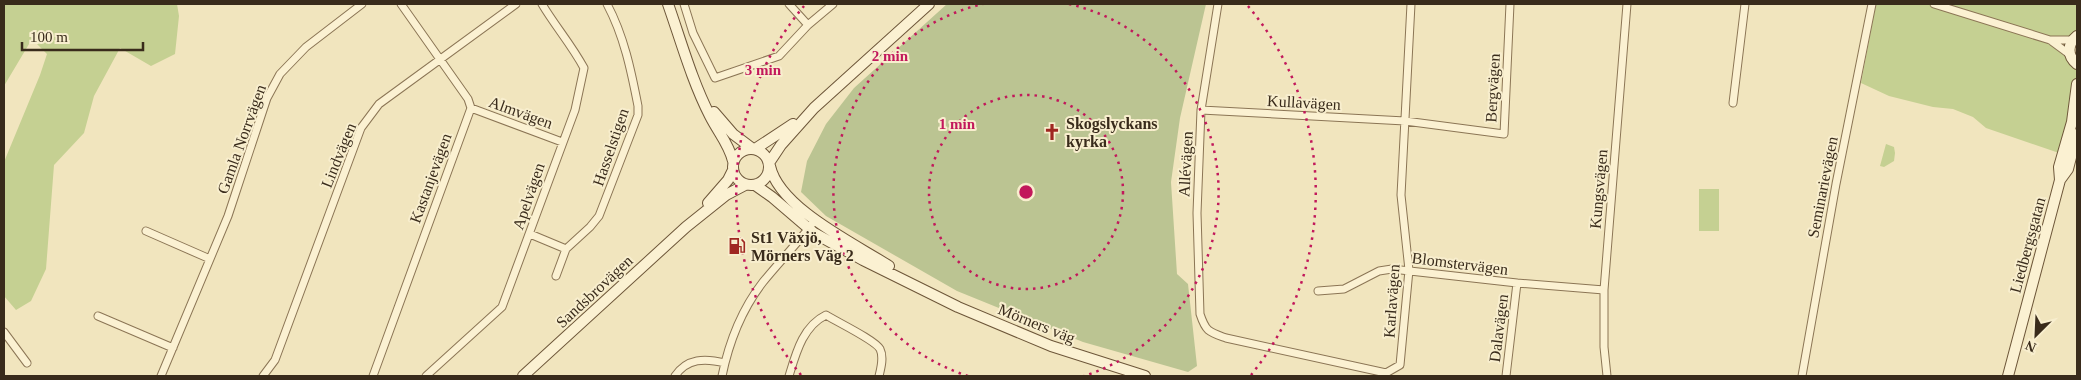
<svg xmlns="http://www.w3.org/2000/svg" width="2081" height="380" font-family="Georgia,serif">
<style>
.green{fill:#c5d092}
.cemetery{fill:#bbc492}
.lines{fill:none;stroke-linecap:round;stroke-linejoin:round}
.street-casing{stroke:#8b7555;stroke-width:9}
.secondary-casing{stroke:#6d5639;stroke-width:12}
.street{stroke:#fbf1d2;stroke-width:7}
.secondary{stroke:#fbf1d2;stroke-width:10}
.ring{fill:none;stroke:#c2185b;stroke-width:2.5;stroke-dasharray:2.5 5}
.labels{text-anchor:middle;stroke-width:4;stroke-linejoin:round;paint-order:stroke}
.street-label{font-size:16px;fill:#392b1b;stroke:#f8eece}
.poi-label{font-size:16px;font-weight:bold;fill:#392b1b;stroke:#f8eece;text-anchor:start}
.centre{fill:#c2185b;stroke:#f8eece;stroke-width:2.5}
.ring-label{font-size:15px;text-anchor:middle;font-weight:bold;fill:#c2185b;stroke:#f8eece;stroke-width:4;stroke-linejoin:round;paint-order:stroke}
</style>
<rect width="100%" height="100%" fill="#f1e5be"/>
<path class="green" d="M4,4H177L179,16L175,54L151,66L120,48L94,96L84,133L54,165L46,269L31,301L16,310L4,296V162L40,75L47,54L32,39L4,86Z
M1876,4H2077V36L2072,40L2077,68V84L2062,154L1986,128L1973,117L1953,109L1933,107L1889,96L1861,83Z
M1886,144L1894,147L1895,153L1894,161L1884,167L1880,166Z
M1699,189H1719V231H1699Z"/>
<path class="cemetery" d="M947,4H1206L1180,118L1171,182L1177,274L1188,284L1197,366L1188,372L1083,342L957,291L826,216L801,192L807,161L826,124L854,88Z"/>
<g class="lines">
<g class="street-casing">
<path id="street" d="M684,4L693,33L715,78L779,56L808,25L833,4
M789,4L808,25
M1218,4L1201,110L1197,213L1200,314C1206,332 1209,332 1226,338L1386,373L1400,365L1409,270L1401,195L1411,4
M1934,4L2050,40L2069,54
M2050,40H2072
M1733,103L1745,4
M471,108L562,142
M1201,110L1405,121L1504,134L1510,4
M146,231L210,259
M530,234L566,249L590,227L599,216L638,115V106C631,70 624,36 607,4
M556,276L566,249
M1318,291L1344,289L1379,271L1392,269L1517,283L1604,290
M98,316L173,348
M4,332L27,363
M161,376L228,216L267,98L280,74L306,47L362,4
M263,376L275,360L361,128L379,104L516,4
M373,376L471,108L468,99L401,4
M426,376L502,307L575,110L584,68C571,44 555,26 542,4
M675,376C687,358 705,358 725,363
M722,376C729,342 742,309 763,282C780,261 799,242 815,220
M789,376C796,353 803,326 826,315C837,322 875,340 880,349C884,357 881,368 879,376
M1506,376L1517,283
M1607,376L1604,347V290L1627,4
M1802,376L1836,184L1872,4"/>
</g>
<g class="secondary-casing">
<path id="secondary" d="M668,4C681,41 692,81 710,116C718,132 729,144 733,161
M2077,36C2067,44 2067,56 2077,64
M714,112L733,134L753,149
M733 167a18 18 0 1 1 36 0a18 18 0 1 1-36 0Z
M755,149L793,124
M769,163L781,145L814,108L929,4
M770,166C779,208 855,244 889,266
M2060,180L2068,169L2077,134
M755,185L772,197L814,233L863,260L958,307L1051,346L1145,376
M708,203L728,180L733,170
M523,376L686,227L726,195L745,185
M2008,376L2060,180L2059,167L2072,122L2077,84"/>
</g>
<use href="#street" class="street"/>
<use href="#secondary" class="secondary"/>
</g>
<g class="ring">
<circle cx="1026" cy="192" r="97"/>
<path d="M968 376A193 193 0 0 1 983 4M1069 4A193 193 0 0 1 1084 376"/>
<path d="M801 375A290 290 0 0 1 804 6M1248 6A290 290 0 0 1 1251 375"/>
</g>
<defs>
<g id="church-bare" transform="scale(1.35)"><path d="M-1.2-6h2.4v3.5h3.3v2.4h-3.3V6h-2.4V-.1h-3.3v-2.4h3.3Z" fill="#9f2721" stroke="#f8eece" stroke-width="2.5" paint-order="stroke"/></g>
<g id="fuel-bare" transform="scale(1.35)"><path d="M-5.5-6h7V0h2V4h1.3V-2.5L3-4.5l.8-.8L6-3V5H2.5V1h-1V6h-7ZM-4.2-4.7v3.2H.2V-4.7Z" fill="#9f2721" stroke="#f8eece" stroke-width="2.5" paint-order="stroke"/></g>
</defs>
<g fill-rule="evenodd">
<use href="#church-bare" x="1052" y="132"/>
<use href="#fuel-bare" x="737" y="246"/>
</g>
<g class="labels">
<g class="street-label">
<text transform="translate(1492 88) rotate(-87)" y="6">Bergvägen</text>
<text transform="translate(1304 102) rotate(3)" y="6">Kullavägen</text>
<text transform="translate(521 112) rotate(20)" y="6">Almvägen</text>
<text transform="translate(241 139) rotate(-70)" y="6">Gamla Norrvägen</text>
<text transform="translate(610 147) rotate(-71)" y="6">Hasselstigen</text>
<text transform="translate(338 155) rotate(-68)" y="6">Lindvägen</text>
<text transform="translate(1185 164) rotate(-87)" y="6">Allévägen</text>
<text transform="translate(430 178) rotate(-70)" y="6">Kastanjevägen</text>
<text transform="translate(1822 187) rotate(-79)" y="6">Seminarievägen</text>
<text transform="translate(1598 189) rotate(-85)" y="6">Kungsvägen</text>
<text transform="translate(528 196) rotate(-71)" y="6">Apelvägen</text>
<text transform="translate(2027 245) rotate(-75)" y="6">Liedbergsgatan</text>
<text transform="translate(1460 263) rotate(7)" y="6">Blomstervägen</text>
<text transform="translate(594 291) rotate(-43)" y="6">Sandsbrovägen</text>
<text transform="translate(1391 301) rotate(-86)" y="6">Karlavägen</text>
<text transform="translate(1037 323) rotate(22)" y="6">Mörners väg</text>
<text transform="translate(1498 328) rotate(-83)" y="6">Dalavägen</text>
</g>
<g class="poi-label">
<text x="1066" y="129">Skogslyckans<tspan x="1066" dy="18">kyrka</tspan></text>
<text x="751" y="243">St1 Växjö,<tspan x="751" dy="18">Mörners Väg 2</tspan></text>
</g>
</g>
<circle cx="1026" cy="192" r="8" class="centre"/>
<g class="ring-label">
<text x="890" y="61">2 min</text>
<text x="763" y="75">3 min</text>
<text x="957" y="129">1 min</text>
</g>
<rect width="2081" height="380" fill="none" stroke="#392b1b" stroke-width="10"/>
<g transform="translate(2036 335) rotate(204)" stroke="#f8eece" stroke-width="4" paint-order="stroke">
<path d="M0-4L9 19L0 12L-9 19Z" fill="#392b1b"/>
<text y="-8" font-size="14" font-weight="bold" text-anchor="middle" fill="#392b1b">N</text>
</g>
<path d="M22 42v8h121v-8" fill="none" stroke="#392b1b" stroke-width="2.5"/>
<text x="30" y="42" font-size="15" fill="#392b1b" stroke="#f8eece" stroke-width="4" paint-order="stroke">100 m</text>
</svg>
